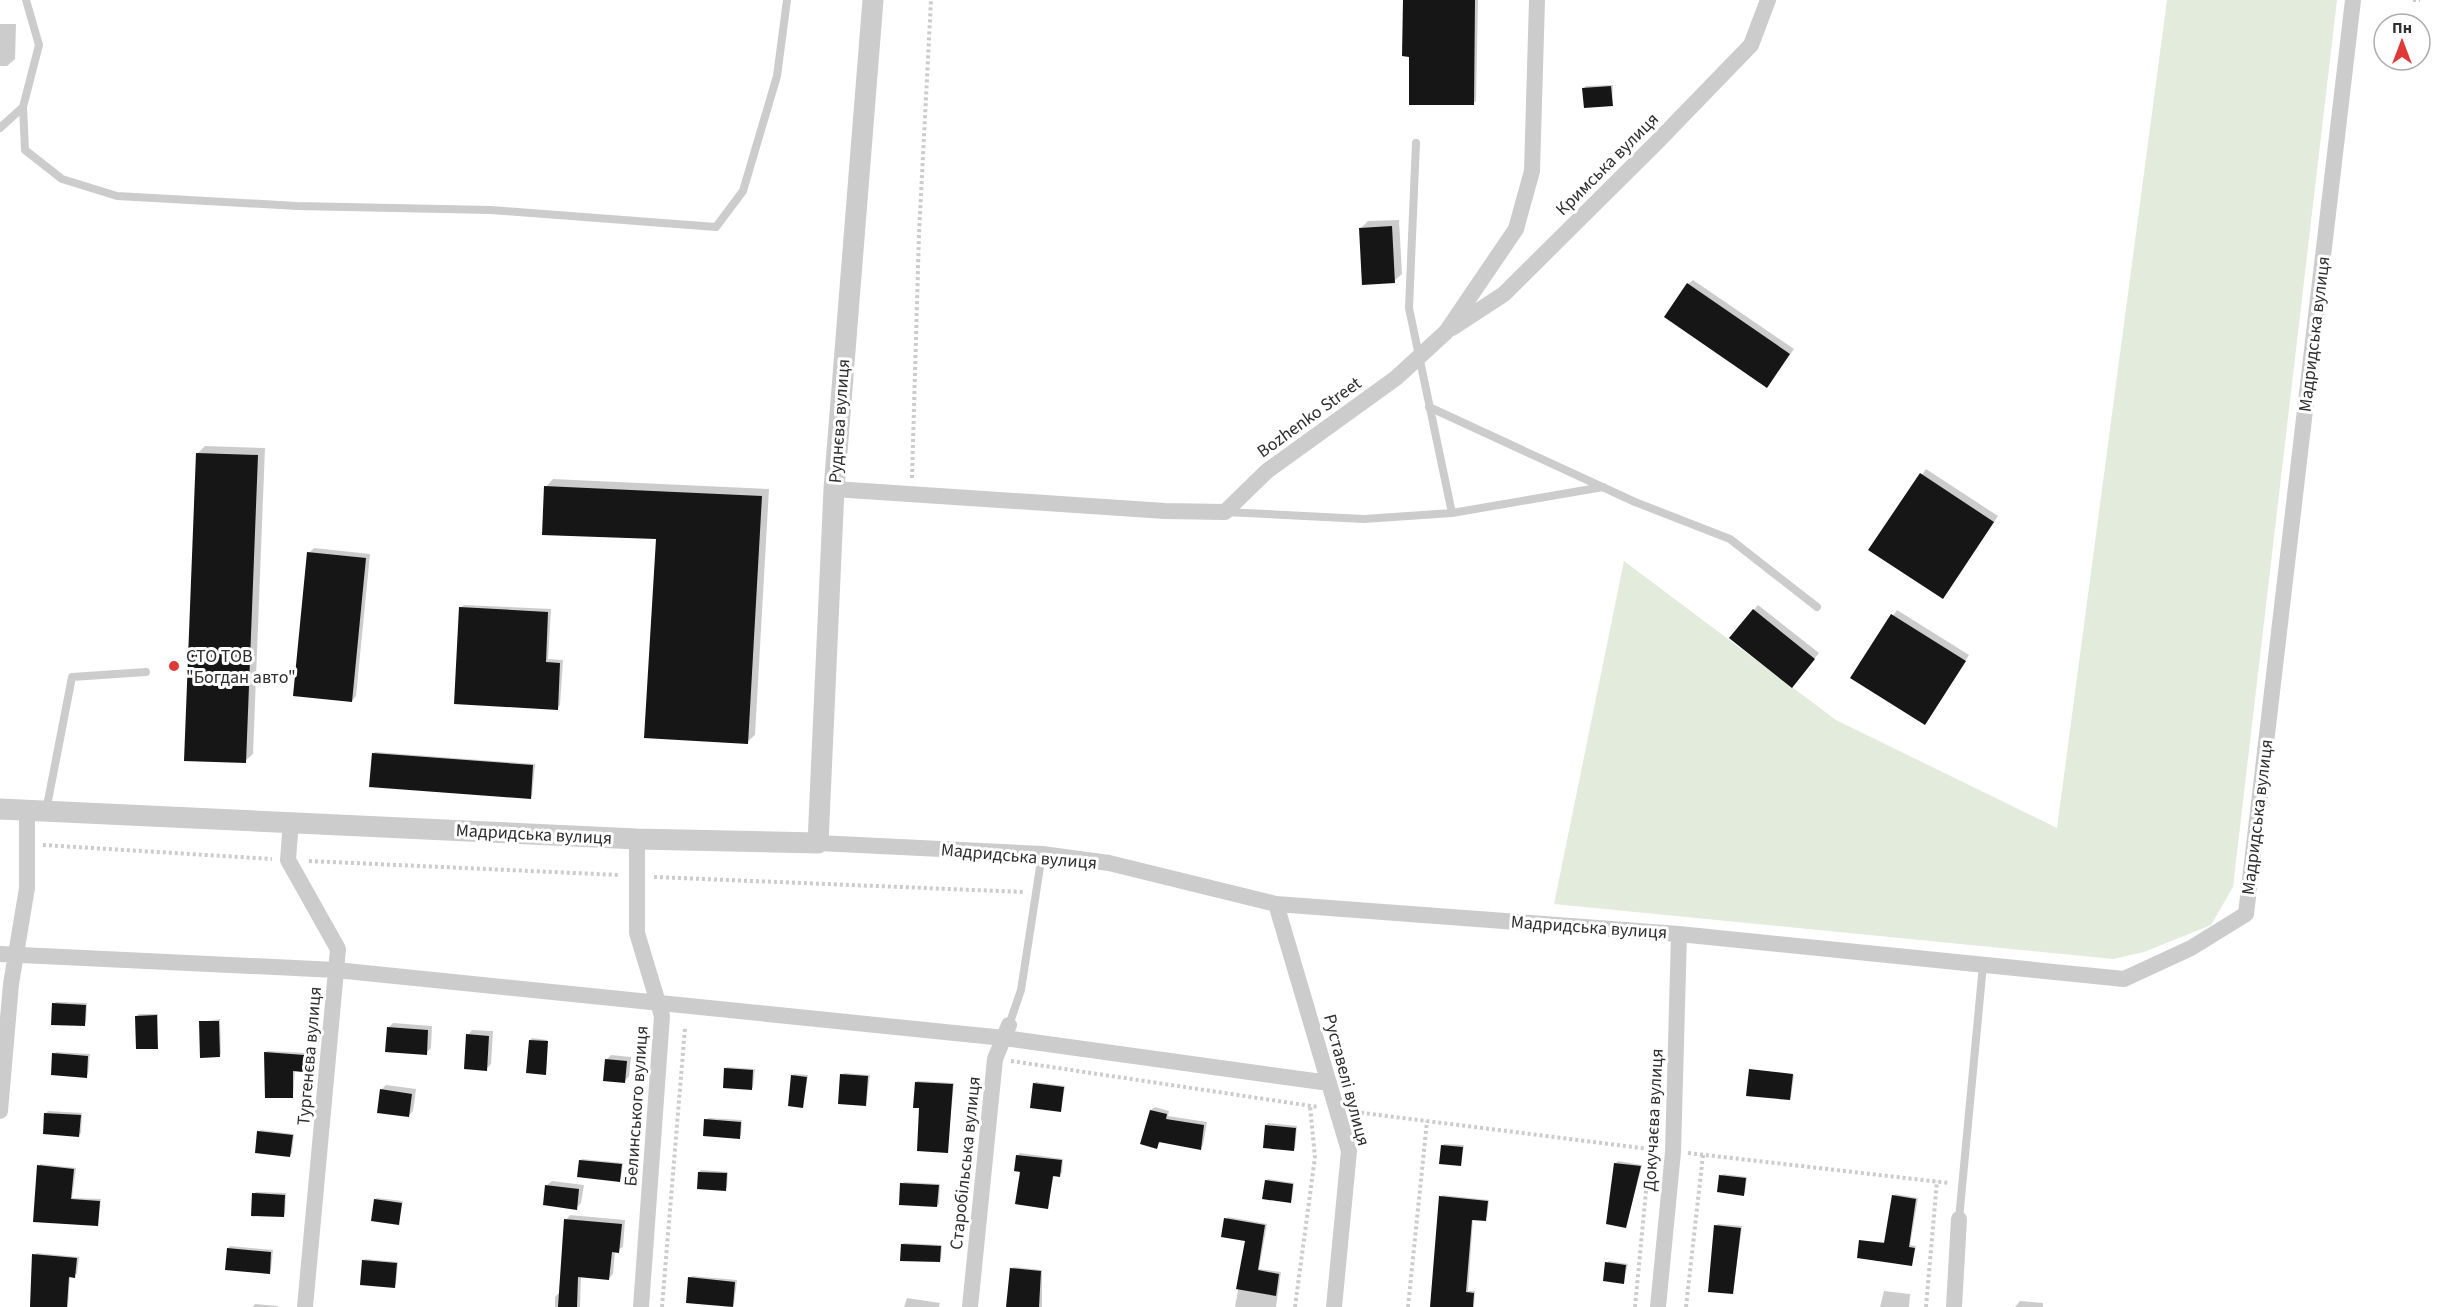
<svg xmlns="http://www.w3.org/2000/svg" width="2444" height="1307" font-family="'Source Sans 3',sans-serif">
<style>
.green{fill:#e3ebdd}
.shadow{fill:#0003}
.building{fill:#161616}
.lines{fill:none;stroke-linecap:round;stroke-linejoin:round}
.path{stroke:#ccc;stroke-width:4;stroke-dasharray:3 3;stroke-linecap:butt}
.service{stroke:#ccc;stroke-width:8}
.minor{stroke:#ccc;stroke-width:16}
.tertiary{stroke:#ccc;stroke-width:21}
.poi-dot{fill:#df3a37;stroke:#fff;stroke-width:2}
.labels{text-anchor:middle;stroke-width:6;stroke-linejoin:round;paint-order:stroke}
.street-label{font-size:18px;fill:#2f2f2f;stroke:#fff}
.poi-label{font-size:18px;fill:#2f2f2f;stroke:#fff;text-anchor:start}
</style>
<rect width="100%" height="100%" fill="#fff"/>
<path class="green" d="M2167,0H2337L2233,887L2211,925L2144,952L2113,959L1554,904L1624,561L1836,720L2057,828Z"/>
<path class="shadow" d="M1405,0H1478L1476,101L1473,103L1410,55Z
M0,24H16L15,59L7,66H0Z
M1613,85L1612,105L1584,88L1586,86Z
M1399,220L1402,274L1394,281L1360,229L1368,221Z
M1693,280L1794,349L1767,386L1688,284Z
M205,446L265,448L253,754L245,761L198,453Z
M1926,469L1998,516L1947,592L1871,549Z
M553,479L769,489L755,735L747,742L658,538L546,487Z
M314,548L370,554L356,696L352,701L309,553Z
M464,605L551,609L548,659L563,660L560,705L557,708L460,608Z
M1758,605L1819,653L1796,682L1754,610Z
M1897,610L1969,655L1925,723L1852,677Z
M375,752L535,764L532,796L530,798L373,754Z
M56,1002L87,1003L86,1022L84,1024L54,1004Z
M139,1014H158L157,1047L137,1016Z
M220,1019L221,1054L219,1056L201,1022Z
M393,1023L432,1026L431,1048L426,1053L388,1028Z
M472,1030L493,1031L491,1064L486,1069L468,1035Z
M532,1038L547,1040L545,1073L530,1040Z
M267,1051L305,1053L304,1069L295,1070L293,1097L265,1053Z
M56,1052L90,1054L88,1074L86,1076L54,1054Z
M611,1055L631,1057L629,1076L625,1081L606,1060Z
M727,1067L755,1069L753,1087L751,1089L725,1069Z
M1751,1071L1794,1075L1791,1097L1789,1099Z
M844,1073L870,1075L866,1104L842,1075Z
M794,1074L808,1075L803,1106L792,1076Z
M918,1081L954,1083L947,1151L920,1107L916,1082Z
M1036,1082L1065,1086L1061,1110L1034,1084Z
M386,1085L416,1089L413,1111L408,1116L381,1090Z
M1155,1107L1169,1111L1168,1116L1207,1122L1203,1145L1200,1149L1161,1141L1156,1147L1151,1110Z
M48,1111L82,1113L81,1133L79,1135L46,1113Z
M708,1118L742,1120L741,1135L739,1137L706,1120Z
M1268,1123L1297,1126L1295,1148L1293,1150L1266,1125Z
M261,1130L294,1134L292,1153L290,1155L259,1132Z
M1444,1144L1464,1145L1461,1165L1442,1146Z
M1020,1153L1063,1159L1062,1173L1054,1175L1047,1208L1022,1171L1018,1155Z
M582,1159L623,1163L621,1178L619,1180L580,1161Z
M1618,1161L1642,1165L1626,1227L1616,1163Z
M40,1164L76,1168L72,1198L101,1199L98,1224L35,1221Z
M701,1170L728,1172L727,1187L725,1189L699,1172Z
M1723,1174L1747,1177L1745,1192L1743,1194L1721,1176Z
M1268,1179L1294,1183L1292,1199L1290,1201L1266,1181Z
M552,1181L584,1185L581,1203L576,1208L547,1185Z
M904,1182L940,1184L939,1204L937,1206L902,1184Z
M256,1192L286,1193L285,1214L283,1216L254,1194Z
M1895,1194L1918,1198L1910,1245L1916,1246L1912,1264L1861,1241L1886,1242Z
M1442,1195L1489,1200L1487,1217L1473,1218L1468,1291H1475L1474,1307H1432Z
M377,1198L403,1201L398,1223L375,1200Z
M570,1215L625,1220L623,1247L615,1251L613,1274L609,1278L581,1276L580,1307H555V1297L559,1293L566,1220Z
M1228,1217L1267,1224L1259,1269L1281,1272L1276,1307H1235L1247,1240L1226,1219Z
M1718,1224L1742,1226L1733,1292L1716,1226Z
M904,1243L942,1245L941,1259L939,1261L902,1245Z
M230,1246L273,1250L271,1270L269,1272L228,1248Z
M36,1253L79,1257L77,1274L70,1275L68,1307H31Z
M365,1259L398,1262L396,1284L394,1286L363,1261Z
M1609,1261L1628,1264L1623,1282L1607,1263Z
M1013,1267L1042,1270V1307H1007Z
M692,1276L737,1280L734,1304L732,1306L690,1278Z
M1884,1291L1910,1294L1909,1307H1880Z
M907,1298L940,1303L939,1307H904Z
M2020,1301L2043,1303V1307H2015Z
M255,1304L278,1306V1307H253Z"/>
<path class="building" d="M1403,0H1475L1474,105H1409V57L1402,56Z
M1611,86L1613,106L1584,108L1582,88Z
M1392,226L1395,283L1362,285L1359,228Z
M1687,283L1790,354L1767,388L1664,317Z
M196,453L258,455L246,763L184,761Z
M1920,473L1994,522L1943,599L1868,550Z
M544,486L762,496L748,744L644,738L656,539L542,535Z
M307,552L366,558L352,702L293,696Z
M459,607L548,612L546,662L560,663L558,710L454,704Z
M1753,609L1815,659L1792,688L1729,638Z
M1891,614L1966,661L1925,725L1850,678Z
M372,753L533,765L531,799L369,787Z
M52,1003L86,1005L85,1026L51,1025Z
M157,1015L158,1049H136L135,1016Z
M199,1021H219L220,1057L200,1058Z
M387,1027L428,1030L427,1055L385,1052Z
M466,1034L489,1036L487,1071L464,1069Z
M529,1040L548,1041L546,1075L526,1073Z
M264,1052L304,1055L303,1072L293,1071V1098H265Z
M52,1053L88,1056L87,1078L51,1075Z
M605,1059L627,1061L625,1083L603,1081Z
M724,1068L753,1070L752,1090L723,1088Z
M1749,1069L1793,1074L1790,1100L1746,1096Z
M840,1074L868,1076L866,1106L838,1104Z
M791,1075L807,1077L803,1108L788,1106Z
M915,1082L953,1084L948,1153L917,1151L919,1108H913Z
M1033,1083L1064,1087L1061,1112L1030,1108Z
M380,1089L412,1094L409,1117L377,1113Z
M1150,1110L1167,1114L1166,1119L1204,1125L1201,1150L1159,1142L1157,1149L1140,1144Z
M44,1113L81,1115L79,1137L43,1134Z
M704,1119L741,1122L740,1139L703,1136Z
M1265,1125L1296,1128L1294,1151L1263,1148Z
M257,1131L293,1135L290,1157L255,1153Z
M1441,1145L1463,1147L1461,1166L1439,1164Z
M1016,1155L1062,1160L1060,1177L1053,1176L1048,1209L1015,1204L1020,1172L1014,1171Z
M579,1160L622,1164L620,1182L577,1177Z
M1614,1163L1641,1166L1626,1228L1606,1224Z
M37,1165L74,1169L71,1199L100,1201L98,1226L33,1222Z
M698,1172L727,1173L726,1191L697,1189Z
M1719,1175L1746,1178L1744,1196L1717,1192Z
M1265,1180L1293,1184L1291,1203L1262,1199Z
M900,1183L939,1185L937,1207L899,1205Z
M545,1185L579,1189L577,1210L543,1205Z
M252,1193L285,1195L284,1217L251,1216Z
M1892,1195L1916,1199L1909,1247L1915,1248L1912,1266L1857,1258L1859,1240L1884,1243Z
M1439,1196L1488,1201L1486,1221L1472,1220L1466,1292L1474,1293L1473,1307H1430Z
M374,1199L402,1203L399,1225L371,1221Z
M1224,1218L1265,1225L1258,1270L1279,1274L1276,1296L1236,1289L1245,1241L1221,1237Z
M564,1219L622,1224L619,1253L612,1252L609,1280L578,1277L577,1307H558Z
M1714,1225L1741,1228L1733,1294L1708,1292Z
M901,1244L941,1246L940,1262L900,1261Z
M227,1248L271,1252L270,1274L225,1270Z
M32,1254L77,1258L75,1278L69,1277L67,1307H30Z
M362,1260L397,1263L395,1288L360,1285Z
M1605,1262L1626,1265L1624,1284L1603,1281Z
M1010,1268L1041,1271L1039,1307H1006Z
M688,1277L735,1282L733,1307L686,1303Z"/>
<g class="lines">
<path class="path" d="M2413,0H2420
M912,478L919,234L931,0
M43,845L272,859
M309,861L619,875
M654,877L1024,892
M1011,1061L1318,1107
M1355,1112L1657,1150
M1688,1153L1949,1183
M662,1307L685,1028
M1295,1307L1315,1157L1310,1106
M1408,1307L1427,1121
M1635,1307L1650,1149
M1686,1307L1703,1155
M1926,1307L1937,1181"/>
<path class="service" d="M26,0L39,45L23,107L25,150L62,179L117,196L297,206L491,210L716,227L743,191L777,76L787,0
M0,128L23,107
M1416,143L1409,308L1452,513
M1429,407L1635,502L1730,539L1817,607
M1225,512L1364,519L1452,513L1603,487
M46,811L72,677L146,672
M1009,1025L1021,990L1042,854
M1959,1219L1983,965"/>
<path class="minor" d="M1452,328L1504,294L1657,142L1751,45L1768,0
M834,489L1165,511L1225,512L1267,471L1396,378L1446,332L1516,229L1532,171L1537,0
M291,821L288,860L338,949L305,1307
M637,839V933L662,1016L641,1307
M818,843L1042,854L1109,863L1276,904L1679,934L2124,979L2191,948L2246,914L2353,0
M1276,904L1349,1151L1334,1307
M0,954L336,970L1004,1038L1329,1083
M0,1111L11,984L27,888V811
M970,1307L995,1059L1009,1025
M1658,1307L1673,1152L1679,934
M1954,1307L1959,1219"/>
<path class="tertiary" d="M0,809L637,839L818,843L834,489L873,0"/>
</g>
<circle class="poi-dot" cx="174" cy="666" r="6"/>
<g class="labels">
<g class="street-label">
<text transform="translate(1607 164) rotate(-45)" y="6">Кримська вулиця</text>
<text transform="translate(2314 334) rotate(-83)" y="6">Мадридська вулиця</text>
<text transform="translate(1309 417) rotate(-36)" y="6">Bozhenko Street</text>
<text transform="translate(839 421) rotate(-86)" y="6">Руднєва вулиця</text>
<text transform="translate(2257 817) rotate(-83)" y="6">Мадридська вулиця</text>
<text transform="translate(534 834) rotate(3)" y="6">Мадридська вулиця</text>
<text transform="translate(1019 856) rotate(5)" y="6">Мадридська вулиця</text>
<text transform="translate(1589 927) rotate(4)" y="6">Мадридська вулиця</text>
<text transform="translate(309 1056) rotate(-85)" y="6">Тургенєва вулиця</text>
<text transform="translate(1347 1080) rotate(75)" y="6">Руставелі вулиця</text>
<text transform="translate(636 1106) rotate(-86)" y="6">Белинського вулиця</text>
<text transform="translate(1653 1120) rotate(-87)" y="6">Докучаєва вулиця</text>
<text transform="translate(965 1163) rotate(-84)" y="6">Старобільська вулиця</text>
</g>
<g class="poi-label">
<text x="186" y="662">СТО ТОВ<tspan x="186" dy="21">"Богдан авто"</tspan></text>
</g>
</g>
<g transform="translate(2402 42)"><circle r="28" fill="#ffffff" stroke="#acacac" stroke-width="1.5"/>
<path d="M0-4.5L10 22L0 15L-10 22Z" fill="#df3a37"/>
<text y="-9" font-size="16" font-weight="bold" text-anchor="middle" fill="#2f2f2f">Пн</text>
</g>
</svg>
